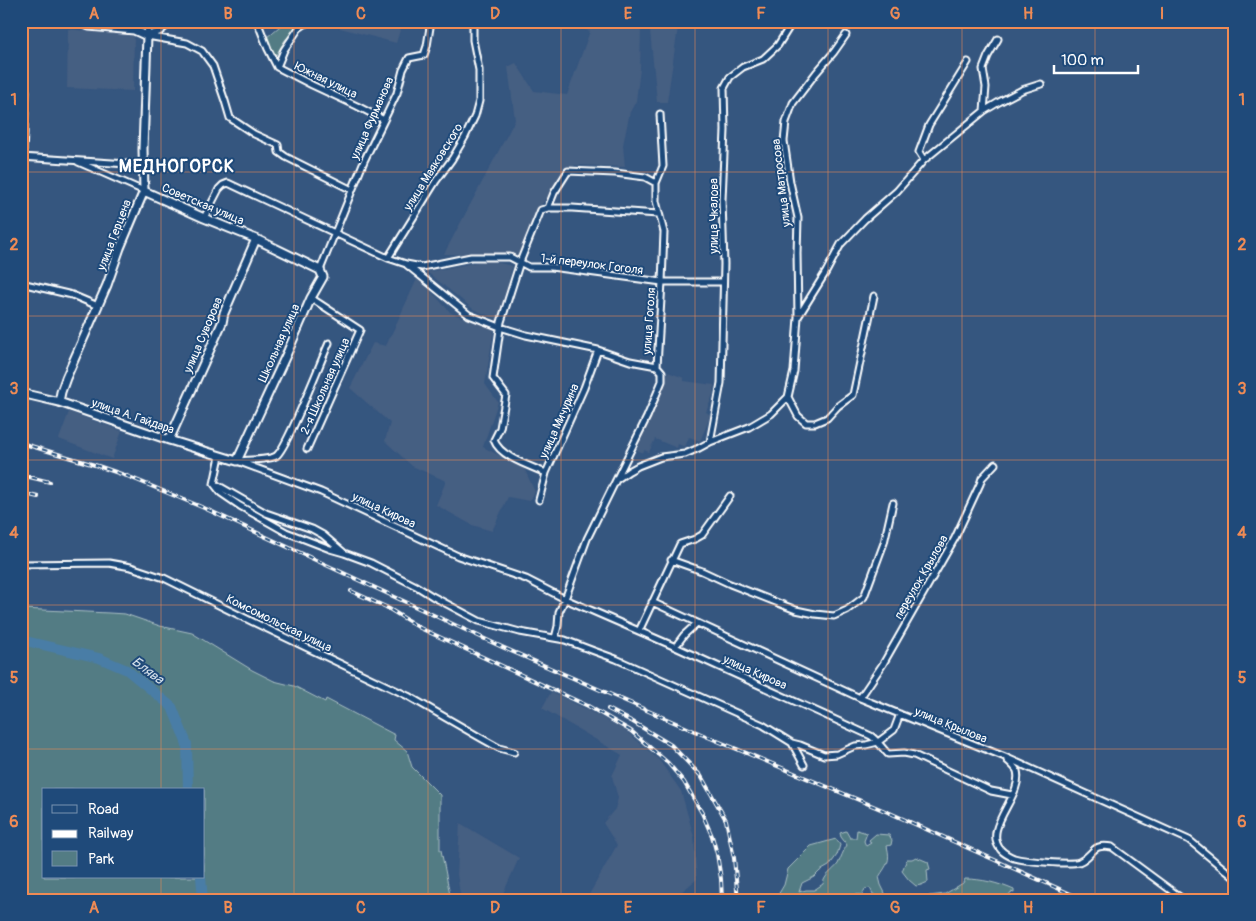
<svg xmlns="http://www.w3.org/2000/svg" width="1256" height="921" font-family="Pangolin,sans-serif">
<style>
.built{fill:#455e82}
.green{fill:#537c84;stroke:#a9bec2;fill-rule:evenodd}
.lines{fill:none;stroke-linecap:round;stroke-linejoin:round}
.river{stroke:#497da6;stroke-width:10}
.street-casing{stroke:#fff;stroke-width:9}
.secondary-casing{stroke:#fff;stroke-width:11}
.street{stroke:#1f4a7a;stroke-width:5}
.secondary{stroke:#1f4a7a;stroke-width:7}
.rail-casing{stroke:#fff;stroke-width:4}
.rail{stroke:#1f4a7a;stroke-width:2;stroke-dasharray:5.5;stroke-linecap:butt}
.grid{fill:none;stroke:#ef8b55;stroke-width:1;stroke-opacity:0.55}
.labels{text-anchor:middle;stroke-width:4;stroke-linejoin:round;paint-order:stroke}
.street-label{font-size:12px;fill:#fff;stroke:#1f4a7a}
.water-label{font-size:14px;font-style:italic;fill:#d2dee9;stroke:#1f4a7a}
.district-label{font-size:18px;font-weight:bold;letter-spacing:1px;fill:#fff;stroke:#1f4a7a}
.neatline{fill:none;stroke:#ef8b55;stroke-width:2}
.grid-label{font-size:16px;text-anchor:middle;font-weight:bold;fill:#ef8b55}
</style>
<rect width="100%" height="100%" fill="#35567f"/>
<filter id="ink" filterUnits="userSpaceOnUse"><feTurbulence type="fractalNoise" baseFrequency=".02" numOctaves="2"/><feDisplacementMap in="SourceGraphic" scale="10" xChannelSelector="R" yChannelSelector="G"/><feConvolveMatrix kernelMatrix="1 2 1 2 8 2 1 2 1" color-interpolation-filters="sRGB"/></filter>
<g filter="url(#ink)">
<path class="built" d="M339,21H403L396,43L340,28Z
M552,21H638L641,31L640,69L636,101L630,112L623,145L625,167L575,165L541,205L518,255L444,254L515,120L508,67L516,63L534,91L567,95L590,31Z
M649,21H679L667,102H657Z
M68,29L134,36L133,91L67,88Z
M488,260L512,266L500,321L473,309L427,272Z
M417,279L429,289L451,313L494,329L485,384L498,402L483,447L524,468L535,492L529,501L508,497L492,531L472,525L436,505L446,481L412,466L385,441L390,423L350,388L373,343L386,346Z
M668,372L684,378V381L714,385L713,395L706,412L711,415L700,441L689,437L685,447L678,444L677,448L655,439L649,452L644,450L643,453L637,450Z
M69,412L122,431L112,459L59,439Z
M551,692L588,710L625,730L659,760L681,791L694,837L697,879L680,893L679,900H586L617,845L603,823L615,809L618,798L612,776L622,755L542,708Z
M460,823L519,858L501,898L503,900H461L457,874Z"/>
<path class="green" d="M286,21H301L296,28L285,40L276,55L273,54L269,47L266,38Z
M21,609L109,613L125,614L160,626L192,633L252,670L274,681L294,686L325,702L326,699L395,735L394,740L407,751L412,767L440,795V850H441L451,900H21ZM44,790H204V877H44Z
M857,830L867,833L864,841L866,846L871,843L869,840L876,834L889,835L892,840L891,845L887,846C891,862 887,864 879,877L881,885L885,893L881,899L873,894L870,888L865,889L862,895C855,893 850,897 844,900H775L784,885L788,869L811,846L836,839L840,845L837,855L829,866L820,871L814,877L802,883L799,892L806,890H814L823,884C824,875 833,871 838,864C841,858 843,851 847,845L841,837L840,833L846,831L850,838H856Z
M916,857L928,862L930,869L927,870L928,882L921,885L916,886L909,880L902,871L907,859H912Z
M965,879C982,879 998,883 1014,890V893L1011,892L1009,895L1012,898H1019L1022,900H929L931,898L929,896L945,894L963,883Z"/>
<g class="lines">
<path class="river" d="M21,640L99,658L127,670L172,707L187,744L188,790
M201,877L203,900"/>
<g class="street-casing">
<path id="street" d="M257,21L259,26L268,49L277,67L312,85L357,106L384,120
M147,35L159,32L173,21
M147,36L187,43L202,51L213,66L225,101L230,118L254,134L278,145L279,152L286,157L352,190
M147,36L148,21
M277,67L284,50L299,28L309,21
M21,91H26L23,154H21
M984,111L986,87L983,69L988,56L998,39
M21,157L143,165
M924,160L919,152L929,125L968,62
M78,162L144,191
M548,208L554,193L568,171L615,173L645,177L656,183
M204,218L219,189L223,185L228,183L388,258L406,264L422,267L471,257H510L529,267H551L662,282H723
M388,258L436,181L452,159L465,137L475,116L479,101V70L473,40V21
M407,265L469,315L500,327L526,335L598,350L630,361L657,366
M320,270L364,161L384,120L397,93L403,70L409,58L424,55L427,46L431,21
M21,283L72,295L98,306
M798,317L797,253L798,218L790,182L784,141L786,122L793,103L816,73L834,52L846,35
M788,397L798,416L806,423H815L827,418L838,406L853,395L874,296
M710,442L721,383L724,264L722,200L725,130L724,88L730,77L743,67L763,59L778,45L793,21
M307,449L360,330L311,298
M220,456L214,484L221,493L240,506L286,532L330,549L344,553L371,563L416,586L432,596L479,621L520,632L565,640L594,651L616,659L763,725L792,743L804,765
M237,461L321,492L458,556L526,579L565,599L671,645L871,736C878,741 882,748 888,754L904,753L914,755L991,791L1012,795
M238,461C247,460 270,460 276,456C287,449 321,360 329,343
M546,473C530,466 500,457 494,440L500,428L506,395L493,378L501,322L520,262L541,210L548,208H572L658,214
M616,480L629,471L638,466L661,457L685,454L699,448L710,442L749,427L771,414L788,397L794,371L798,317L826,272L841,244L865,219L897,191L924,160L984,111L999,102L1022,90L1041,84
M217,485L266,513L312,529L323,535L343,552
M539,500L546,473L584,388L598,350
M671,560L702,571L730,584L796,610L815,614L834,616L847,610L864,597L884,543L893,503
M21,564L109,563L131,567L164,578L253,622L408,696L481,738L499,748L514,752
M652,602L860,698L1005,757L1189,840L1235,878
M639,631L680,544L695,539L702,535L730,496
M555,638L558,626L559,612L565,599L587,539L647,417L662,381V372L657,366L662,282L664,232L656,201V183L663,166L660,114
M678,643L684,635L697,623
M860,698L883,664L955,538L980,484L982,478L995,464
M792,743L800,745L824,755L837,754L855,746L866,745L878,742L894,730L900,714
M1007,760C1010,763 1015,767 1017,771C1024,796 981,828 1001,850C1005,854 1009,856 1014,858C1025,861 1070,865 1079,862C1095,855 1090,843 1112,847L1184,900"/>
</g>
<g class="secondary-casing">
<path id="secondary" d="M21,393L59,402L169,440L237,461L288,351L311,298L323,277L320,270L256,239L204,218L144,191
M59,402L61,392L66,378L107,285L120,248L144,191L143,149L147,36L134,30L89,26L77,21
M169,440L222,323L224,313L256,239"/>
</g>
<use href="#street" class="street"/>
<use href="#secondary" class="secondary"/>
<g class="rail-casing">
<path id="rail" d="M21,443L98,466L127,476L204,508L502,647L708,737L890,813L1084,900
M21,475L50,482
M21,493L38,497
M351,591L386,607L420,628L588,706L631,731L668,763L684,782L702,813L712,836L717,854L721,879L722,900
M608,709L633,722L671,745L701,776L726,820L734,858L738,900"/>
</g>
<use href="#rail" class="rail"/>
</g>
</g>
<path class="grid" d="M161,21V790M294,21V900M428,21V900M561,21V900M695,21V900M828,21V900M962,21V900M1095,21V900M21,172H1235M21,316H1235M21,460H1235M21,605H1235M21,749H1235M161,877V900"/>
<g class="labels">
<g class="street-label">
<text transform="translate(326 80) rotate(26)" y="4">Южная улица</text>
<text transform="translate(372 118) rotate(-66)" y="4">улица Фурманова</text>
<text transform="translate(433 167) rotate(-58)" y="4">улица Маяковского</text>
<text transform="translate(781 183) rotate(-97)" y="4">улица Матросова</text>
<text transform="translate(203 204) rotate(23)" y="4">Советская улица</text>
<text transform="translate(714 216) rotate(-90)" y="4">улица Чкалова</text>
<text transform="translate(114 235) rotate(-69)" y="4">улица Герцена</text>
<text transform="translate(592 264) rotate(7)" y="4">1-й переулок Гоголя</text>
<text transform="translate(649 321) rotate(-86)" y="4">улица Гоголя</text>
<text transform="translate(203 335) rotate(-67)" y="4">улица Суворова</text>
<text transform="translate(279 343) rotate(-66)" y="4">Школьная улица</text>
<text transform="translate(325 386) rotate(-66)" y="4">2-я Школьная улица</text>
<text transform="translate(133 416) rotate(19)" y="4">улица А. Гайдара</text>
<text transform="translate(559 421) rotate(-66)" y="4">улица Мичурина</text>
<text transform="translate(384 510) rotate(25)" y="4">улица Кирова</text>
<text transform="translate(921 577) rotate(-60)" y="4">переулок Крылова</text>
<text transform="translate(279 623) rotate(26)" y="4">Комсомольская улица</text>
<text transform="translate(755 672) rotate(24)" y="4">улица Кирова</text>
<text transform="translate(951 725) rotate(22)" y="4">улица Крылова</text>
</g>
<g class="water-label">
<text transform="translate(148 670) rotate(37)" y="5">Блява</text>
</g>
<g class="district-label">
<text x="177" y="172">МЕДНОГОРСК</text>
</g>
</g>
<rect width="1256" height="921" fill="none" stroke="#1f4a7a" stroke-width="55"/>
<rect x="42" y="788" width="162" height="90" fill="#1f4a7a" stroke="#7992af"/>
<rect x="52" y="805" width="25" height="8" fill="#1f4a7a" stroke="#7992af"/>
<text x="88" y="814" font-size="15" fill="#ffffff">Road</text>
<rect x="52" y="830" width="25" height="8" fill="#ffffff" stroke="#7992af"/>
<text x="88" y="838" font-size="15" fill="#ffffff">Railway</text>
<rect x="52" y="851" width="25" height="15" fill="#537c84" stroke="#7992af"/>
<text x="88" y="864" font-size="15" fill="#ffffff">Park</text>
<path d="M1054 65v8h84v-8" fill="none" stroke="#ffffff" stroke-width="2.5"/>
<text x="1061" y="65" font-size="15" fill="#ffffff" stroke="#1f4a7a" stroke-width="4" paint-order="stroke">100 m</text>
<rect x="28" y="28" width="1200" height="866" class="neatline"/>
<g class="grid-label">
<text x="94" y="19">A</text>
<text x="228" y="19">B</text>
<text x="361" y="19">C</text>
<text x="495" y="19">D</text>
<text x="628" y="19">E</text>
<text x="761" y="19">F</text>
<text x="895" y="19">G</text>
<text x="1028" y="19">H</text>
<text x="1162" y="19">I</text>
<text x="14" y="105">1</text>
<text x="1242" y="105">1</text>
<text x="14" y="250">2</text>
<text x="1242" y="250">2</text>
<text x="14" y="394">3</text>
<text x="1242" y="394">3</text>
<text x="14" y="538">4</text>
<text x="1242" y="538">4</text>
<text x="14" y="683">5</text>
<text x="1242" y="683">5</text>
<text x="14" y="827">6</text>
<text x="1242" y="827">6</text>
<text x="94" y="913">A</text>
<text x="228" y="913">B</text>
<text x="361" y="913">C</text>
<text x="495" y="913">D</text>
<text x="628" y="913">E</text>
<text x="761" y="913">F</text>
<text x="895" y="913">G</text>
<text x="1028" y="913">H</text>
<text x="1162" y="913">I</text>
</g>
</svg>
